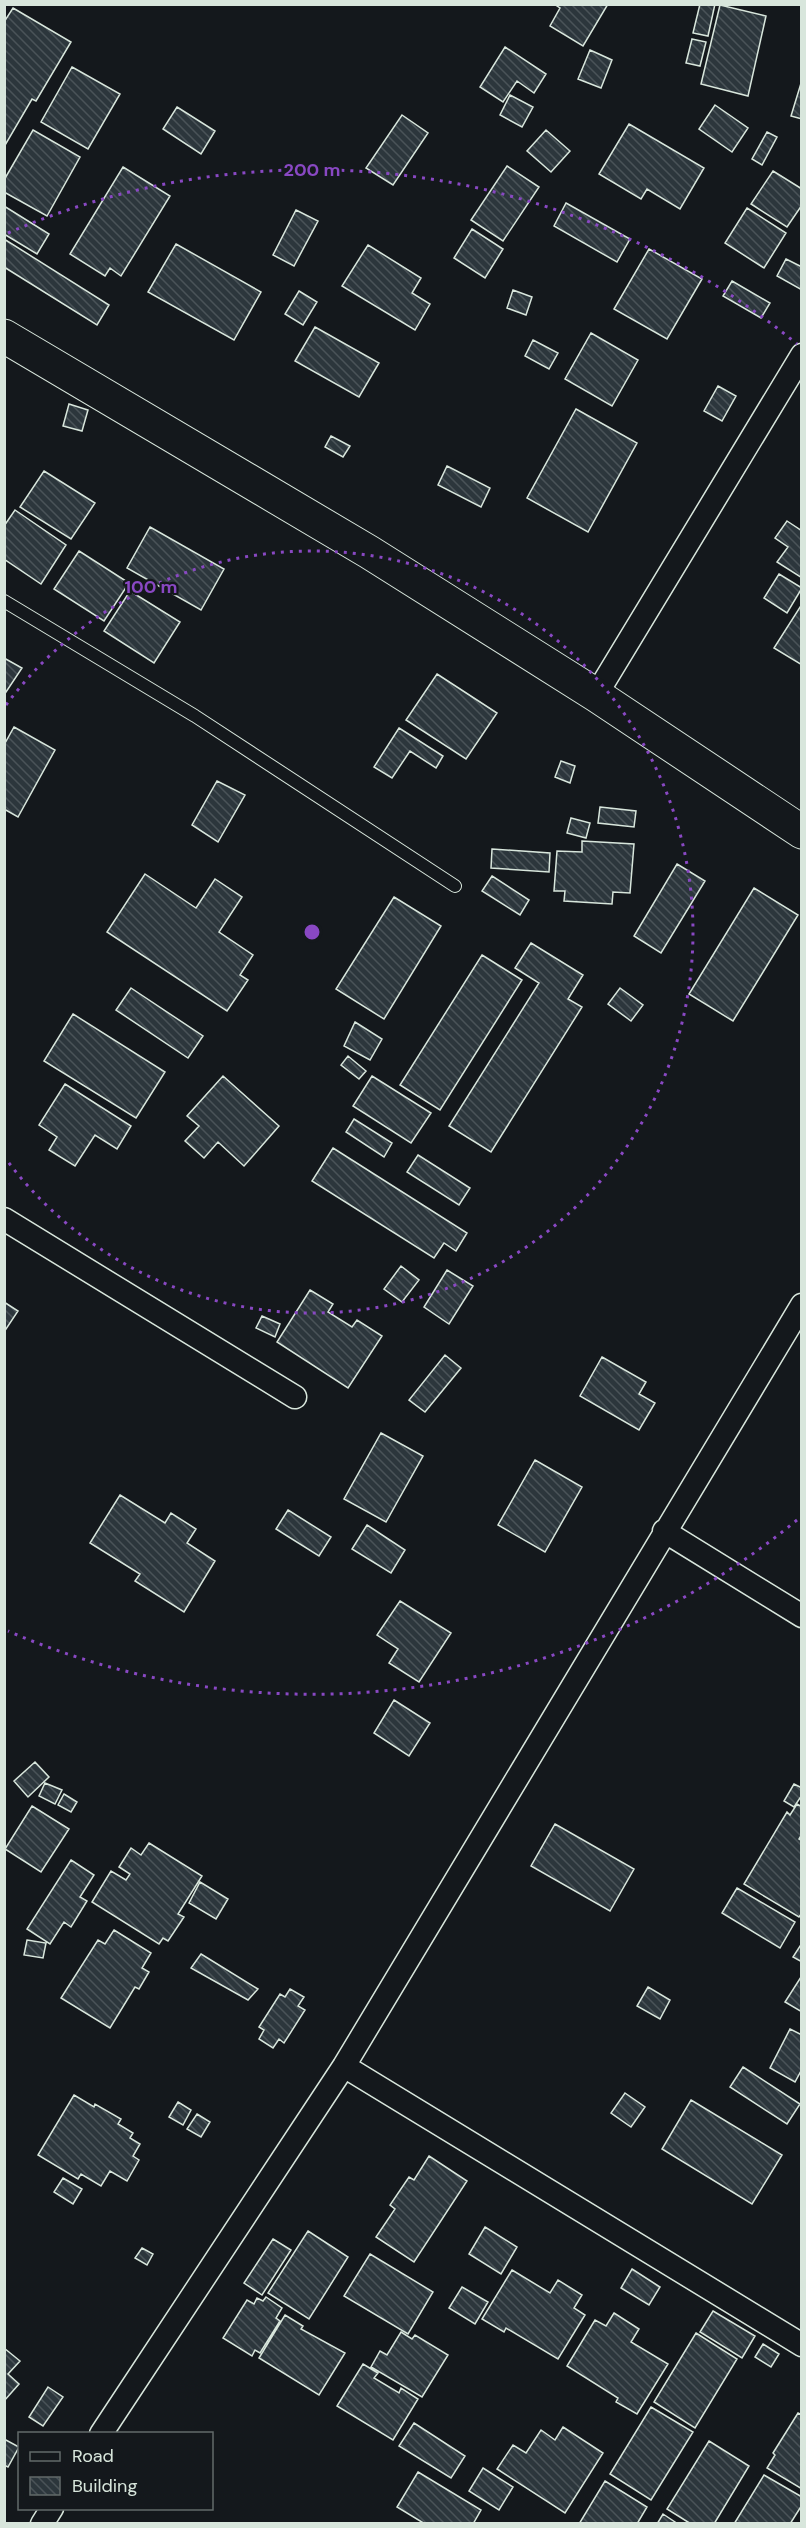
<svg xmlns="http://www.w3.org/2000/svg" width="806" height="2528" font-family="'DM Sans',sans-serif">
<style>
.building{fill:url(#building-back-hatch);stroke:#d8e6dc;stroke-width:1.5}
.lines{fill:none;stroke-linecap:round;stroke-linejoin:round}
.lane-casing{stroke:#d8e6dc;stroke-width:14}
.street-casing{stroke:#d8e6dc;stroke-width:25}
.secondary-casing{stroke:#d8e6dc;stroke-width:35}
.lane{stroke:#14181c;stroke-width:12}
.street{stroke:#14181c;stroke-width:22}
.secondary{stroke:#14181c;stroke-width:33}
.ring{fill:none;stroke:#8948c3;stroke-width:3;stroke-dasharray:3 6}
.centre{fill:#8948c3;stroke:#14181c;stroke-width:3}
.ring-label{font-size:18px;text-anchor:middle;font-weight:bold;fill:#8948c3;stroke:#14181c;stroke-width:4.5;stroke-linejoin:round;paint-order:stroke}
</style>
<defs>
<pattern id="building-back-hatch" width="6" height="6" patternUnits="userSpaceOnUse" patternTransform="scale(1.5)"><rect width="6" height="6" fill="#2c363c"/><path d="M-1 5l2 2M0 0l6 6M5-1l2 2" fill="none" stroke="#4a5358"/></pattern>
</defs>
<rect width="100%" height="100%" fill="#14181c"/>
<path class="building" d="M554,4H608L583,46L550,26L560,8Z
M700,4H715L708,36L693,33Z
M720,5L766,16L748,96L701,84Z
M13,8L71,42L36,101L32,99L4,147V22Z
M692,39L706,42L700,66L686,63Z
M505,47L546,74L534,93L517,81L503,102L480,87Z
M590,50L612,60L601,88L578,79Z
M72,67L120,94L88,149L41,122Z
M802,80V119L791,116Z
M510,95L533,107L522,127L500,115Z
M715,105L748,128L732,152L699,129Z
M177,107L215,131L201,154L163,129Z
M402,115L428,133L393,185L366,168Z
M629,124L704,168L680,209L647,189L641,199L599,174Z
M33,130L80,157L47,216L4,192V180Z
M546,130L570,151L551,172L527,151Z
M767,132L777,137L762,165L752,159Z
M507,166L539,187L503,241L471,220Z
M123,167L170,196L121,276L110,268L105,276L70,254Z
M773,171L802,189V205L787,227L751,204Z
M566,203L630,239L617,262L554,226Z
M4,206L49,234L37,254L4,234Z
M747,208L786,233L764,268L725,243Z
M296,210L318,221L294,266L273,255Z
M472,229L503,249L485,278L454,258Z
M4,239L109,305L97,325L4,267Z
M176,244L261,292L234,340L148,292Z
M368,245L421,278L412,293L430,304L415,330L342,286Z
M649,249L702,279L667,339L614,309Z
M786,259L802,267V290L777,276Z
M732,281L770,303L761,318L723,296Z
M513,290L532,297L526,315L507,308Z
M299,291L317,302L303,325L285,314Z
M315,327L379,363L359,397L295,361Z
M591,333L638,360L612,406L565,379Z
M533,340L558,353L549,369L525,356Z
M718,386L736,396L722,421L704,411Z
M69,404L88,410L82,431L63,426Z
M576,409L637,443L588,532L527,498Z
M331,436L350,446L343,457L325,447Z
M447,466L490,488L481,507L438,485Z
M44,471L95,503L71,539L20,507Z
M15,510L66,545L41,584L4,559V526Z
M787,521L802,531V578L777,562L788,547L775,538Z
M150,527L224,569L201,610L127,568Z
M79,551L129,583L104,621L54,589Z
M779,574L802,588L787,613L764,598Z
M130,591L180,622L154,663L104,631Z
M802,604V665L774,648Z
M4,658L22,668L4,695Z
M437,674L497,713L466,759L406,720Z
M14,727L55,750L18,817L4,809V745Z
M399,728L443,756L436,768L410,751L392,778L374,767Z
M561,761L575,766L570,783L555,777Z
M217,781L245,795L218,842L192,825Z
M600,807L636,811L634,827L598,823Z
M571,818L590,823L586,838L567,833Z
M582,841L634,844L630,893L613,892L612,904L564,901L565,891H554L557,851L582,852Z
M492,849L550,853L549,872L491,868Z
M677,864L705,881L661,953L634,936Z
M145,874L196,908L215,879L242,897L219,932L253,955L240,975L248,980L227,1011L107,932Z
M492,876L529,900L520,915L482,891Z
M754,888L798,915L733,1021L689,994Z
M394,897L441,926L384,1019L336,989Z
M531,943L583,975L568,999L582,1007L491,1152L449,1126L539,983L515,968Z
M482,955L522,980L440,1110L400,1085Z
M131,988L203,1036L188,1058L116,1010Z
M620,988L643,1005L631,1021L608,1004Z
M73,1014L165,1072L136,1118L44,1061Z
M355,1022L382,1039L370,1060L344,1046Z
M348,1056L366,1071L359,1079L341,1065Z
M223,1076L279,1126L244,1166L218,1142L204,1158L185,1141L199,1126L187,1116Z
M372,1076L431,1113L411,1143L353,1106Z
M65,1084L131,1126L117,1149L95,1135L75,1166L49,1150L57,1137L39,1125Z
M354,1119L392,1143L384,1157L346,1132Z
M333,1148L467,1233L456,1251L444,1243L434,1258L312,1181Z
M418,1155L470,1188L459,1205L407,1172Z
M401,1266L419,1280L402,1302L384,1289Z
M447,1270L473,1286L449,1324L424,1307Z
M310,1290L333,1304L328,1312L352,1327L357,1320L382,1336L348,1388L277,1342Z
M4,1302L18,1311L4,1332Z
M262,1316L280,1324L275,1337L256,1328Z
M445,1355L461,1368L425,1412L409,1400Z
M602,1357L646,1382L639,1394L655,1403L639,1430L580,1396Z
M381,1433L423,1456L386,1522L344,1499Z
M535,1460L582,1487L545,1552L498,1525Z
M120,1495L165,1523L171,1513L196,1529L187,1543L215,1561L184,1612L135,1581L140,1574L90,1543Z
M288,1510L331,1537L319,1556L276,1529Z
M367,1525L405,1550L391,1573L352,1549Z
M400,1601L451,1633L419,1682L389,1663L398,1649L377,1635Z
M394,1700L430,1723L409,1756L374,1733Z
M35,1762L49,1777L28,1797L14,1781Z
M45,1783L62,1790L55,1804L39,1796Z
M794,1784L802,1788V1795L794,1807L784,1801Z
M64,1794L77,1802L71,1812L58,1805Z
M797,1804L802,1807V1834L799,1839L802,1841V1913L799,1917L744,1884L787,1812L790,1815Z
M32,1806L69,1829L41,1872L5,1849Z
M555,1824L634,1869L610,1911L531,1866Z
M149,1843L202,1876L178,1914L184,1917L168,1941L163,1938L159,1944L92,1902L111,1871L126,1880L130,1874L119,1867L131,1848L141,1855Z
M71,1860L94,1875L80,1897L87,1901L71,1927L64,1922L50,1944L27,1929Z
M200,1882L228,1899L216,1919L189,1903Z
M737,1888L795,1922L780,1948L722,1913Z
M114,1930L151,1953L142,1968L149,1972L139,1989L135,1987L110,2028L61,1998L98,1940L105,1944Z
M27,1940L46,1943L43,1958L24,1955Z
M802,1943V1962L793,1957Z
M201,1954L258,1989L248,2000L191,1968Z
M801,1977H802V2012L785,2002Z
M648,1987L670,2000L660,2019L637,2006Z
M290,1989L304,1997L298,2006L305,2010L284,2043L279,2039L273,2048L259,2039L264,2030L259,2027L280,1994L285,1997Z
M790,2029L802,2035V2069L795,2082L770,2068Z
M743,2067L800,2104L787,2124L730,2087Z
M625,2093L645,2107L631,2127L611,2113Z
M74,2095L94,2107L95,2104L121,2119L118,2124L133,2133L130,2138L140,2144L133,2156L139,2160L127,2181L110,2171L101,2186L81,2174L78,2179L38,2155Z
M691,2100L782,2155L752,2204L662,2149Z
M178,2102L191,2110L183,2125L169,2117Z
M197,2114L210,2122L201,2137L187,2129Z
M429,2156L467,2181L414,2262L376,2237L395,2209L390,2205L409,2177L414,2180Z
M63,2178L82,2189L73,2204L54,2192Z
M485,2227L517,2247L501,2274L469,2254Z
M308,2231L348,2257L309,2319L268,2293Z
M273,2239L291,2250L262,2295L244,2283Z
M142,2248L153,2254L147,2265L135,2258Z
M370,2254L433,2292L408,2334L344,2296Z
M632,2269L660,2287L649,2305L621,2288Z
M512,2270L550,2293L558,2280L582,2295L574,2308L585,2315L558,2359L506,2328L504,2332L482,2319Z
M462,2287L488,2302L475,2324L449,2308Z
M266,2297L282,2308L276,2318L280,2321L260,2353L255,2350L252,2356L223,2338L247,2300L254,2304L257,2298L263,2301Z
M713,2311L755,2336L742,2358L700,2332Z
M614,2313L639,2329L631,2342L668,2364L637,2414L616,2402L618,2398L567,2366L595,2320L606,2326Z
M285,2315L303,2326L301,2329L345,2353L319,2395L259,2358Z
M401,2332L412,2339L415,2335L448,2355L422,2397L371,2367L380,2351L387,2355Z
M696,2333L737,2359L695,2428L654,2402Z
M763,2344L779,2354L771,2367L755,2357Z
M4,2348L20,2361L8,2374L19,2384L4,2401Z
M363,2364L378,2373L374,2378L399,2393L401,2388L418,2399L393,2440L337,2406Z
M48,2387L63,2397L43,2426L29,2417Z
M651,2407L693,2432L651,2500L610,2474Z
M802,2412V2489L767,2468L775,2455L773,2453L798,2413L800,2414Z
M414,2423L465,2456L451,2478L399,2446Z
M563,2427L603,2453L565,2513L497,2469L513,2445L526,2453L541,2430L555,2440Z
M4,2439L19,2447L8,2467L4,2465Z
M709,2441L749,2466L714,2524H691L667,2509Z
M483,2468L513,2487L499,2510L469,2491Z
M418,2472L481,2510L473,2524H425L397,2507Z
M764,2475L802,2497V2505L790,2524H734Z
M605,2481L647,2507L637,2524H579Z
M663,2514L678,2524H657Z"/>
<g class="lines">
<g class="lane-casing">
<path id="lane" d="M4,601L195,716L455,886"/>
</g>
<g class="street-casing">
<path id="street" d="M596,695L802,355
M4,1219L295,1397
M664,1531L802,1616
M344,2066L802,2345
M101,2434L344,2066L802,1305
M42,2524L52,2508"/>
</g>
<g class="secondary-casing">
<path id="secondary" d="M4,336L369,552L596,695L802,832"/>
</g>
<use href="#lane" class="lane"/>
<use href="#street" class="street"/>
<use href="#secondary" class="secondary"/>
</g>
<g class="ring">
<path d="M6 705A381 381 0 1 1 6 1159"/>
<path d="M797 1520A762 762 0 0 1 8 1631M8 233A762 762 0 0 1 797 344"/>
</g>
<circle cx="312" cy="932" r="9" class="centre"/>
<g class="ring-label">
<text x="312" y="176">200 m</text>
<text x="151" y="593">100 m</text>
</g>
<rect width="806" height="2528" fill="none" stroke="#d8e6dc" stroke-width="12"/>
<rect x="18" y="2432" width="195" height="78" fill="#14181c" stroke="#626a69" stroke-width="1.5"/>
<rect x="30" y="2452" width="30" height="9" fill="#14181c" stroke="#626a69" stroke-width="1.5"/>
<text x="72" y="2462" font-size="18" fill="#d8e6dc">Road</text>
<rect x="30" y="2477" width="30" height="18" fill="url(#building-back-hatch)" stroke="#626a69" stroke-width="1.5"/>
<text x="72" y="2492" font-size="18" fill="#d8e6dc">Building</text>
</svg>
